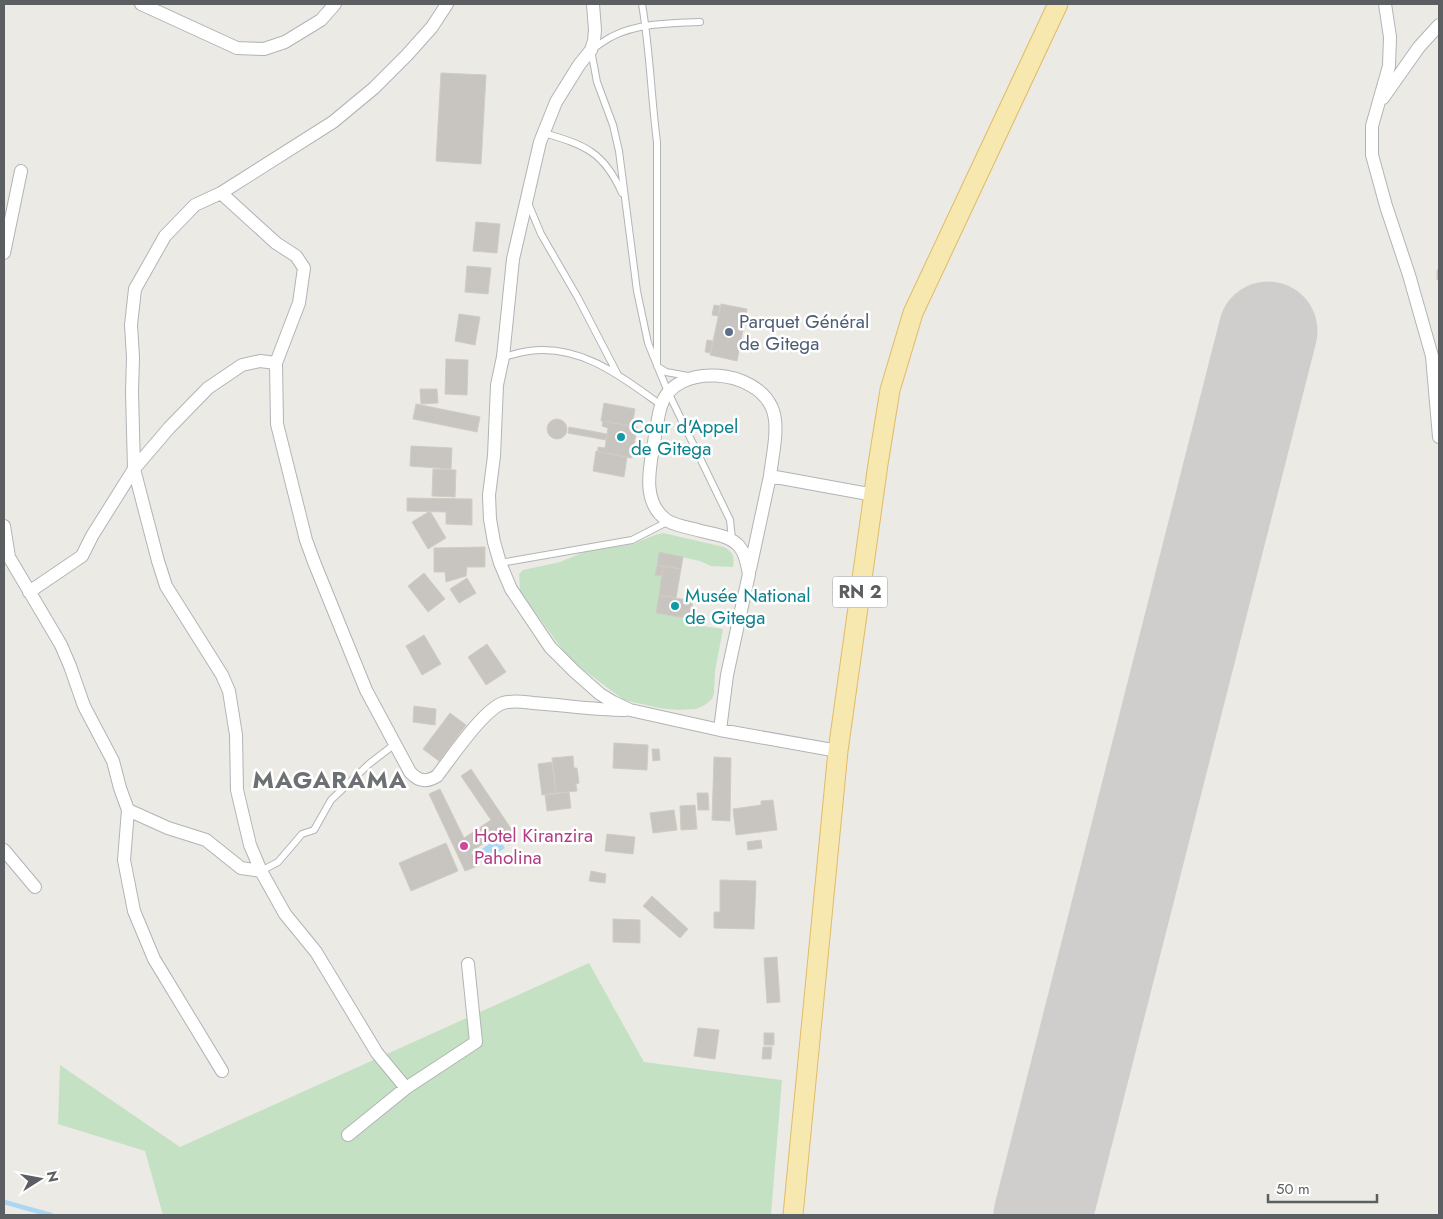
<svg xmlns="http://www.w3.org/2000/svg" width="1443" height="1219" font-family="Jost,sans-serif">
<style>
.green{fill:#c4e1c3}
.water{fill:#abd7f5}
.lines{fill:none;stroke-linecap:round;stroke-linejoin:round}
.stream{stroke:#abd7f5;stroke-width:4.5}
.runway{stroke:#cfcecc;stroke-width:99}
.building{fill:#c8c5c0;stroke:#d0ccc3}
.lane-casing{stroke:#b1b4b7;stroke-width:8}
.street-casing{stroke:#b1b4b7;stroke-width:14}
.primary-casing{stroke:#e1bb68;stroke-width:21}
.lane{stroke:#fff;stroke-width:6}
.street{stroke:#fff;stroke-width:12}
.primary{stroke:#f6e8af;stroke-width:19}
.service-dot{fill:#5c6f8a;stroke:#fff;stroke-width:2}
.culture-dot{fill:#0f9aa8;stroke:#fff;stroke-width:2}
.hotel-dot{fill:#d1479c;stroke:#fff;stroke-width:2}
.labels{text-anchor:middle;stroke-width:5;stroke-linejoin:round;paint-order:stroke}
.shield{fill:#fff;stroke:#8d8f91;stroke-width:1}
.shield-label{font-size:18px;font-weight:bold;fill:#5c5f62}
.service-label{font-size:19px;fill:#4e5e75;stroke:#fff;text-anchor:start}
.culture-label{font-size:19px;fill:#0d838f;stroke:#fff;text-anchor:start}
.hotel-label{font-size:19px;fill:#b23c85;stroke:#fff;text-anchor:start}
.district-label{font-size:24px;font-weight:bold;letter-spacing:1px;fill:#6d7174;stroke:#fff}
</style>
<rect width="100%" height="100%" fill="#eceae4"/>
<path class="green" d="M663,533L724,547C733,552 735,557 733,567L711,566L700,561L659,552L655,574L662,576L656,613L690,619L689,624L723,629L715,671L714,693L712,699L705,705L696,709L677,710L659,708L624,700L569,659L520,591L519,574L523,570L560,562L584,552L633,544L655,535Z
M589,963L644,1062L782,1080L771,1215H163L145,1151L58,1124L60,1065L180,1147Z"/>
<path class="water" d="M498,838L505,848L482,863L476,853Z"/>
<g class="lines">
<path class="stream" d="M4,1202L51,1215"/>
<path class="runway" d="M1043,1215L1268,331"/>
</g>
<path class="building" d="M441,73L486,75L481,164L436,161Z
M476,222L500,224L497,253L473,251Z
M467,266L491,268L488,294L465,292Z
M1437,270H1439V280H1437Z
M721,304L747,309L737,361L710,355Z
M714,305L720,306L718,316L712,315Z
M459,314L480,317L475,345L455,341Z
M707,340L713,341L711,353L705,352Z
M446,359L468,360L467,395L445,394Z
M420,389H437L438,403L421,404Z
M604,403L635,409L632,426L601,421Z
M416,404L480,417L477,432L413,419Z
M547 429a10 10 0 1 1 20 0a10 10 0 1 1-20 0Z
M603,421L637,427L632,458L598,452V447L605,448L607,434L608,428L602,426Z
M569,427L607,434L606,440L568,433Z
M411,446L452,448L451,469L410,466Z
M596,451L627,457L624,477L593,471Z
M433,469L456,470L455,497L432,496Z
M407,498L472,499V525L446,524V512L407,511Z
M430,511L446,538L428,549L412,522Z
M485,547V567H467L466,576L446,582L445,572H434V548Z
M659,552L683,557L681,569L657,565Z
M657,565L663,566L662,576L655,575Z
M663,566L681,569L676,598L659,595Z
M424,573L445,599L428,612L408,586Z
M467,578L476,593L459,603L450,589Z
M659,595L693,601L690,619L656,613Z
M424,635L441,664L422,675L406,646Z
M487,644L506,672L486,685L468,657Z
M414,706L436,709L435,725L413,722Z
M450,713L466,725L439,761L423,749Z
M614,743L648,745L647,770L613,768Z
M652,749H659L660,760L653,761Z
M573,756L574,768H577L579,783L576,784L577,791L556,793L552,758Z
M714,757L731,758L730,821L712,820Z
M552,762L556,793L542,795L538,764Z
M471,769L518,839L508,845L499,833L471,852L478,866L465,871L429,794L440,789L464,838L491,820L461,776Z
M569,792L571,808L547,811L545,795Z
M697,793H708L709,810H698Z
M773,800L777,830L736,835L733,809L761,805V801Z
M695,805L697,829L681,830L680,806Z
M674,810L677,830L653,833L650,813Z
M607,834L635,837L633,854L605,851Z
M761,840L762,848L748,850L747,842Z
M446,843L458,871L411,891L399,863Z
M591,871L606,874L605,883L589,881Z
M720,880L756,881L754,929L714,928V912H720Z
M652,896L688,929L680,938L643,906Z
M613,919L640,920V943L613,942Z
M777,957L780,1002L767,1003L764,958Z
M698,1028L719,1030L715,1059L694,1056Z
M764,1033H774V1045H764Z
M763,1047H772L771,1059H762Z"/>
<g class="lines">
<g class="lane-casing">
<path id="lane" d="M642,4C650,50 651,96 657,142V366L666,372L688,376
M700,22C671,23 638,23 611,37C604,41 597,46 591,50L597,82L613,125L619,151L637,291L648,343L668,392L730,520L732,539
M544,133C585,145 604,152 622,193
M528,203L541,234L578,298L618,375
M503,357C512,355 520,352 529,351C581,344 622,377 661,405
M500,563L632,540L669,521
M261,871L278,862L302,834L314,830L331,800L369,764L395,744"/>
</g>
<g class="street-casing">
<path id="street" d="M141,4L237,48L264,49L285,42L321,20L335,4
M593,4L595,30L594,41L591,50L579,65L556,102L540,142L513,259L503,357L497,385L494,456L489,495L490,519L494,542L500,563L511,589L550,647L574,671L600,694L613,702L630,710L720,730L838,751
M1385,4L1390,37L1389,66L1372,126V155L1386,206L1409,275L1432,356L1439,437
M1383,98L1419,47L1439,25
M221,193L276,243L296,256L304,268L299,303L276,363L277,424L306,540L314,562L366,690L410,772C418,781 426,783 437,776C451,758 483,710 503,703C513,700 524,702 533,703C564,705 594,710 625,710
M4,253L21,171
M4,526L9,557L61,645L70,666L84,706L113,761L120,788L128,810L124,860L134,911L154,959L222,1071
M750,569L770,476
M29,592L82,556L92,536L134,469L169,428L208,388L242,365L260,361L276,363
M720,730L727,675L749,574C747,565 746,554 739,546C730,536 714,534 701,531C691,528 677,526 668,521C639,502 651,463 655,436C657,426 658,415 661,406C675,361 756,369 772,408C780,426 772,457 770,476L874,495
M128,810L168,828L206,840L241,868L261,871
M4,850L35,887
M406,1088L377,1053L316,952L285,914L261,871L250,845L237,790L236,735L229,691L222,675L166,586L158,561L134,469L132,392L133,357L131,325L135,289L165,236L195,205L221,193L333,122L374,88L407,55L432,27L447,4
M348,1135L406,1088L476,1042L468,964"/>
</g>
<g class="primary-casing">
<path id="primary" d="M793,1215L838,751L878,464L890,390L913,313L1058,4"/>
</g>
<use href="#lane" class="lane"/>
<use href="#street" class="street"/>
<use href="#primary" class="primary"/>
</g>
<circle class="service-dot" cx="729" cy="332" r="5"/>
<g class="culture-dot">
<circle cx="621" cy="437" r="5"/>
<circle cx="675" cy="606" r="5"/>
</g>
<circle class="hotel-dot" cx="464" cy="846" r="5"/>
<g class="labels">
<rect class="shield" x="832.5" y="576.5" width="55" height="31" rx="4"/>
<g class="shield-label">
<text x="860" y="598">RN 2</text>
</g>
<g class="service-label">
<text x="739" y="328">Parquet Général<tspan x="739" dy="22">de Gitega</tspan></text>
</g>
<g class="culture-label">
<text x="631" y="433">Cour d'Appel<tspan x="631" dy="22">de Gitega</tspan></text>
<text x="685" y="602">Musée National<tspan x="685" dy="22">de Gitega</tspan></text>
</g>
<g class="hotel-label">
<text x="474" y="842">Hotel Kiranzira<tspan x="474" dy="22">Paholina</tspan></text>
</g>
<g class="district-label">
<text x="330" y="788">MAGARAMA</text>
</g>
</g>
<rect width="1443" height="1219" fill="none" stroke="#5c5f62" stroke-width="10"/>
<g transform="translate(40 1179) rotate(79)" stroke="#ffffff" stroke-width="4" paint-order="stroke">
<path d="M0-4L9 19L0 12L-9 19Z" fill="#5c5f62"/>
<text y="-8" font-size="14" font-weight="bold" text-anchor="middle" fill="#5c5f62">N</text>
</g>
<path d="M1268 1194v8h109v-8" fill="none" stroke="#5c5f62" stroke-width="2.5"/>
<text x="1276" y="1194" font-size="15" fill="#5c5f62" stroke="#ffffff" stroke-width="4" paint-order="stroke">50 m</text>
</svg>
